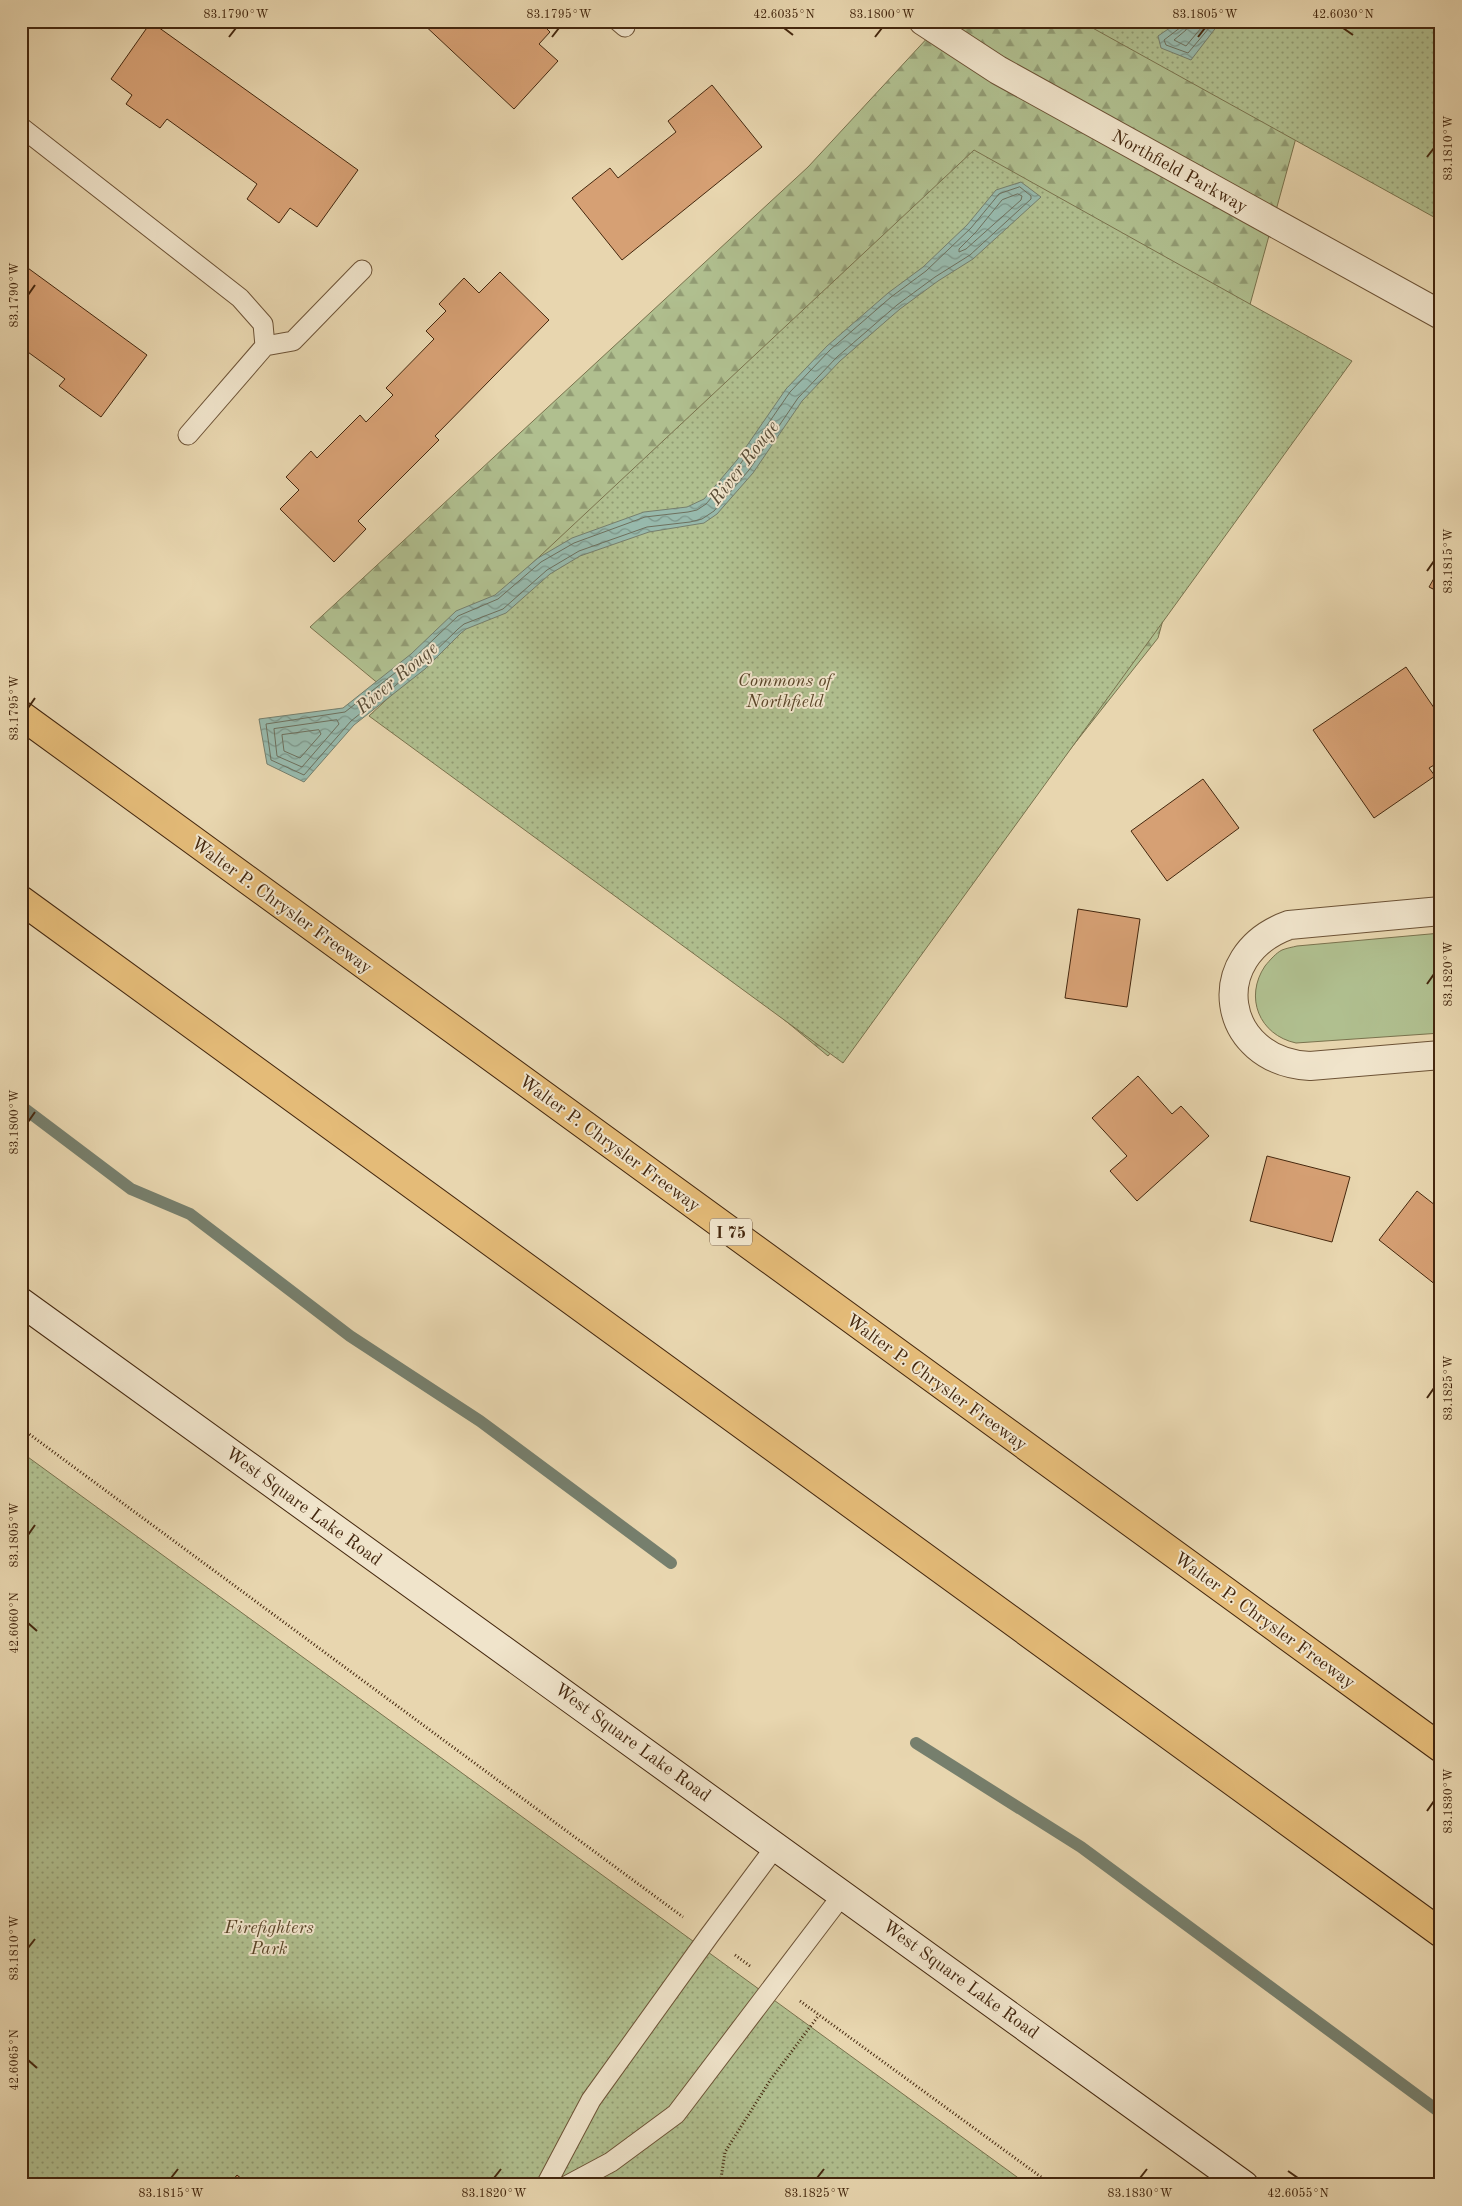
<svg xmlns="http://www.w3.org/2000/svg" width="1462" height="2206" font-family="'Old Standard TT',serif">
<style>
.grass{fill:#b0bf8f;stroke:#7a734e}
.forest{fill:url(#forest-firs);stroke:#7a734e}
.park{fill:url(#park-dots);stroke:#7a734e}
.water{fill:url(#water-waves);stroke:#767f6d}
.lines{fill:none;stroke-linecap:round;stroke-linejoin:round}
.shore{stroke:#6e705d;stroke-width:1}
.stream{stroke:#767f6d;stroke-width:12}
.building{fill:#d6a074;stroke:#44270e}
.service-casing{stroke:#6d5336;stroke-width:21}
.minor-casing{stroke:#6d5336;stroke-width:30}
.secondary-casing{stroke:#44270e;stroke-width:30}
.motorway-casing{stroke:#44270e;stroke-width:30}
.path{stroke:#44270e;stroke-width:3;stroke-dasharray:1 2.5;stroke-linecap:butt}
.service{stroke:#f0e4cb;stroke-width:19}
.minor{stroke:#f0e4cb;stroke-width:28}
.secondary{stroke:#f0e4cb;stroke-width:28}
.motorway{stroke:#e4bb78;stroke-width:28}
.ticks{fill:none;stroke:#44270e;stroke-width:2}
.labels{text-anchor:middle;stroke-width:4;stroke-linejoin:round;paint-order:stroke}
.shield{fill:#f0e4cb;stroke:#786047;stroke-width:1}
.shield-label{font-size:16px;font-weight:bold;fill:#44270e}
.street-label{font-size:18px;fill:#44270e;stroke:#f0e4cb}
.park-label{font-size:18px;font-style:italic;fill:#5a4528;stroke:#f0e4cb}
.water-label{font-size:19px;font-style:italic;fill:#594c36;stroke:#f0e4cb}
.neatline{fill:none;stroke:#44270e;stroke-width:2}
.ticks-label{font-size:12px;text-anchor:middle;fill:#44270e}
</style>
<defs>
<pattern id="forest-firs" width="22" height="20" patternUnits="userSpaceOnUse" patternTransform="scale(1.25)"><rect width="22" height="20" fill="#b0bf8f"/><path d="M5 1l3.5 6h-7zM16 11l3.5 6h-7z" fill="#919b73"/></pattern>
<pattern id="park-dots" width="8" height="8" patternUnits="userSpaceOnUse" patternTransform="scale(1.25)"><rect width="8" height="8" fill="#b0bf8f"/><path d="M2 2h.1M6 6h.1" fill="none" stroke="#919b73" stroke-width="1.8" stroke-linecap="round"/></pattern>
<pattern id="water-waves" width="16" height="10" patternUnits="userSpaceOnUse" patternTransform="scale(1.25)"><rect width="16" height="10" fill="#97b9ac"/><path d="M0 5q4-4 8 0t8 0" fill="none" stroke="#7d968a"/></pattern>
</defs>
<rect width="100%" height="100%" fill="#e8d6af"/>
<filter id="stains"><feTurbulence type="fractalNoise" baseFrequency=".004" numOctaves="4"/><feColorMatrix values="0 0 0 0 .2 0 0 0 0 .09 0 0 0 0 .02 0 0 0 .5 -.17"/></filter>
<radialGradient id="worn" r=".72"><stop offset=".6" stop-color="#630" stop-opacity="0"/><stop offset="1" stop-color="#630" stop-opacity=".3"/></radialGradient>
<path class="grass" d="M1441,933V1033L1296,1043C1259,1035 1244,997 1265,966C1270,960 1276,953 1282,950C1287,948 1293,947 1297,946Z"/>
<path class="forest" d="M943,21H1384L1315,69L1158,638L828,1056L310,627L808,167Z"/>
<path class="park" d="M1080,21H1441V221Z
M974,150L1352,361L843,1063L369,716Z
M21,1452L1028,2185H21Z"/>
<path class="water" d="M1180,21H1221L1191,60L1161,48L1158,36Z
M1021,182L1041,197L973,259L938,281L900,309L840,361L802,401L753,473L717,514L704,523L649,532L580,556L550,574L506,613L466,629L461,633L425,669L354,725L304,782L267,764L259,719L343,708L411,654L456,611L495,595L538,558L572,538L644,512L687,507L704,499L737,460L786,389L827,346L888,293L923,267L967,225L996,190Z"/>
<g class="lines">
<path class="shore" d="M1182,21L1181,27L1164,40L1166,45L1188,53L1215,21
M1188,21L1186,30L1174,40L1186,46L1207,21
M1020,187L1031,196V199L970,255L935,277L897,305L837,357L798,398L749,470L714,511L702,519L690,522L647,527L579,551L547,570L503,609L464,624L458,629L421,665L351,721L304,775L271,760L266,724L345,712L414,658L458,616L498,599L541,562L574,543L645,517L688,512L697,510L706,504L741,463L790,392L830,350L891,297L926,271L971,228L999,194Z
M1018,194L1022,196L1021,200L966,249L959,252V249L976,232L1002,200Z
M337,720L339,724L302,767L277,756L274,729Z
M319,730L321,734L300,758L284,751L282,735Z"/>
<path class="stream" d="M21,1106L131,1189L190,1214L350,1336L480,1421L671,1563
M916,1743L1081,1847L1441,2113"/>
</g>
<path class="building" d="M420,21H539L550,32L539,44L558,61L514,109Z
M151,22L358,170L317,227L290,208L279,223L247,199L257,184L167,119L160,128L126,104L132,95L111,79Z
M712,85L762,147L622,260L572,198L610,168L618,178L676,132L668,121Z
M21,263L147,355L101,417L59,386L65,379L21,347Z
M500,272L549,320L435,436L439,440L358,521L366,529L334,562L280,509L299,490L286,477L311,451L317,458L360,415L366,422L393,395L386,388L434,339L426,331L446,311L439,304L464,278L479,293Z
M1441,566V593L1429,587Z
M1406,667L1441,718V761L1429,768L1435,776L1374,818L1313,730Z
M1203,779L1239,828L1167,881L1131,831Z
M1078,909L1140,919L1127,1007L1065,998Z
M1138,1076L1172,1114L1181,1106L1209,1136L1137,1201L1110,1171L1127,1156L1092,1118Z
M1267,1156L1350,1177L1332,1242L1250,1221Z
M1417,1191L1440,1209L1441,1208V1289L1379,1240Z
M237,2175L249,2185H229Z"/>
<g class="lines">
<g class="service-casing">
<path id="service" d="M618,21L625,27
M21,127L240,298L263,324L265,346L188,435
M265,346L293,341L362,270
M546,2185L591,2100L709,1936L776,1846
M568,2185L611,2162L676,2114L843,1894"/>
</g>
<g class="minor-casing">
<path id="minor" d="M923,21L998,70L1441,315
M1441,911L1289,925C1205,955 1220,1061 1310,1066L1441,1055"/>
</g>
<g class="secondary-casing">
<path id="secondary" d="M21,1302L1244,2185"/>
</g>
<g class="motorway-casing">
<path id="motorway" d="M21,715L1441,1748
M21,900L1441,1933"/>
</g>
<path class="path" d="M21,1428L683,1917
M735,1955L750,1966
M800,2001L1052,2185
M720,2185L725,2152L771,2079L819,2015"/>
<use href="#service" class="service"/>
<use href="#minor" class="minor"/>
<use href="#secondary" class="secondary"/>
<use href="#motorway" class="motorway"/>
</g>
<path class="ticks" d="M784,28L793,35M1343,28L1353,35M229,37L236,28M552,37L559,28M875,37L882,28M1198,37L1205,28M1427,157L1434,148M28,295L35,285M1427,571L1434,561M28,708L35,698M1427,984L1434,974M28,1122L35,1112M1427,1398L1434,1388M28,1535L35,1525M28,1623L37,1631M1427,1811L1434,1801M28,1948L35,1939M28,2060L37,2068M1288,2171L1298,2178M171,2178L178,2169M494,2178L501,2169M817,2178L824,2169M1140,2178L1147,2169"/>
<g class="labels">
<rect class="shield" x="710" y="1218.5" width="42" height="27" rx="4"/>
<g class="shield-label">
<text x="731" y="1238">I 75</text>
</g>
<g class="street-label">
<text transform="translate(1180 171) rotate(29)" y="6">Northfield Parkway</text>
<text transform="translate(282 905) rotate(36)" y="6">Walter P. Chrysler Freeway</text>
<text transform="translate(610 1143) rotate(36)" y="6">Walter P. Chrysler Freeway</text>
<text transform="translate(937 1382) rotate(36)" y="6">Walter P. Chrysler Freeway</text>
<text transform="translate(304 1506) rotate(36)" y="6">West Square Lake Road</text>
<text transform="translate(1265 1620) rotate(36)" y="6">Walter P. Chrysler Freeway</text>
<text transform="translate(633 1742) rotate(36)" y="6">West Square Lake Road</text>
<text transform="translate(961 1979) rotate(36)" y="6">West Square Lake Road</text>
</g>
<g class="park-label">
<text x="785" y="686">Commons of<tspan x="785" dy="21">Northfield</tspan></text>
<text x="269" y="1933">Firefighters<tspan x="269" dy="21">Park</tspan></text>
</g>
<g class="water-label">
<text transform="translate(743 462) rotate(-52)" y="7">River Rouge</text>
<text transform="translate(396 677) rotate(-40)" y="7">River Rouge</text>
</g>
</g>
<rect width="1462" height="2206" fill="none" stroke="#e8d6af" stroke-width="55"/>
<rect x="28" y="28" width="1406" height="2150" class="neatline"/>
<g class="ticks-label">
<text x="236" y="18">83.1790°W</text>
<text x="559" y="18">83.1795°W</text>
<text x="784" y="18">42.6035°N</text>
<text x="882" y="18">83.1800°W</text>
<text x="1205" y="18">83.1805°W</text>
<text x="1343" y="18">42.6030°N</text>
<text transform="translate(1448 148) rotate(-90)" y="4">83.1810°W</text>
<text transform="translate(14 295) rotate(-90)" y="4">83.1790°W</text>
<text transform="translate(1448 561) rotate(-90)" y="4">83.1815°W</text>
<text transform="translate(14 708) rotate(-90)" y="4">83.1795°W</text>
<text transform="translate(1448 974) rotate(-90)" y="4">83.1820°W</text>
<text transform="translate(14 1122) rotate(-90)" y="4">83.1800°W</text>
<text transform="translate(1448 1388) rotate(-90)" y="4">83.1825°W</text>
<text transform="translate(14 1535) rotate(-90)" y="4">83.1805°W</text>
<text transform="translate(14 1623) rotate(-90)" y="4">42.6060°N</text>
<text transform="translate(1448 1801) rotate(-90)" y="4">83.1830°W</text>
<text transform="translate(14 1948) rotate(-90)" y="4">83.1810°W</text>
<text transform="translate(14 2060) rotate(-90)" y="4">42.6065°N</text>
<text x="171" y="2197">83.1815°W</text>
<text x="494" y="2197">83.1820°W</text>
<text x="817" y="2197">83.1825°W</text>
<text x="1140" y="2197">83.1830°W</text>
<text x="1298" y="2197">42.6055°N</text>
</g>
<rect width="100%" height="100%" filter="url(#stains)"/>
<rect width="100%" height="100%" fill="url(#worn)"/>
</svg>
